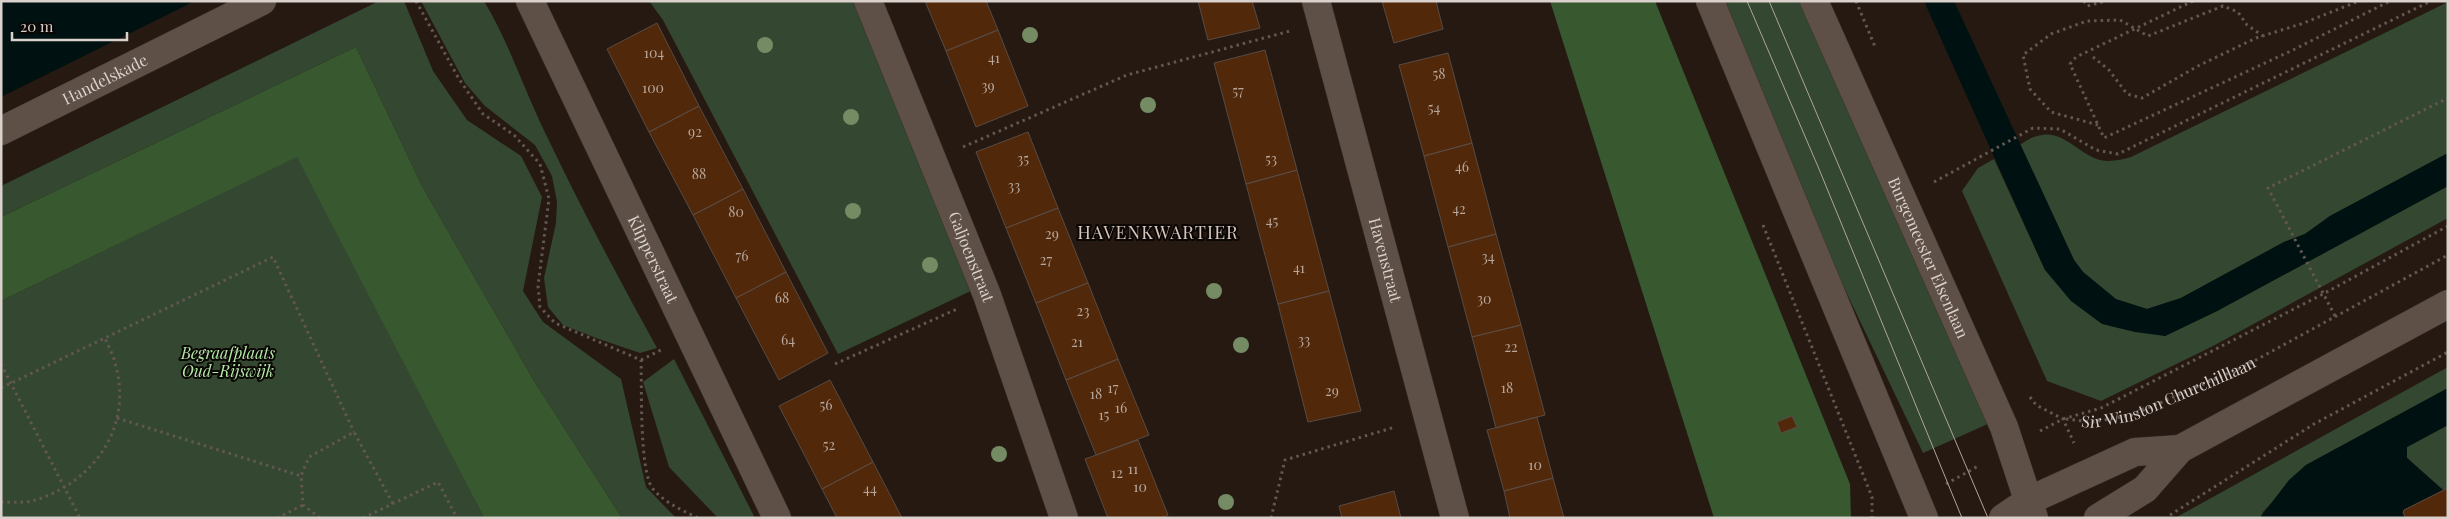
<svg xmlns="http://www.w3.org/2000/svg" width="2449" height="519" font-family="'Playfair Display',serif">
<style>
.green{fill:#344730}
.forest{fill:#385830}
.water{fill:#001112}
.building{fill:#51280a;stroke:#594b43}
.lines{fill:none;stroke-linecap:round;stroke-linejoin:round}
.minor-casing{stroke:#3b322e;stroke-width:29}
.tertiary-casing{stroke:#3b322e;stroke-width:29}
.secondary-casing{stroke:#3b322e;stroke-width:29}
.path{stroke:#625751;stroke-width:3;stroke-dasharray:2.5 4;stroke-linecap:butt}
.minor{stroke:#5e5047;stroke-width:28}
.tertiary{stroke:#5e5047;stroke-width:28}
.secondary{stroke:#5e5047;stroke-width:28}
.tram{stroke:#aea59f;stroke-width:1}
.tree{fill:#748b64}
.labels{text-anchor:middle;stroke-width:4;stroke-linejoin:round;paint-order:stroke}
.number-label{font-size:14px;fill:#b8a79c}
.street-label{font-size:16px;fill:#dad1cc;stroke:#0a0604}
.park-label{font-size:16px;font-style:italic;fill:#b4e9a8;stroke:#0a0604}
.neighbourhood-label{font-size:18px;letter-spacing:1px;fill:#d6c5bb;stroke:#0a0604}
</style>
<rect width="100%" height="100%" fill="#251912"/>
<path class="green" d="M379,1H404L433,71L467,120L521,156L542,197L523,291L543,322L621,379L646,487L676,518H622L534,381L422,186L356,47L1,217V186Z
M421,1H484C507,39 521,81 540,122C576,198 616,274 657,348L640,353L596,338L563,325L548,307L544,278L556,223L557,202L552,176L535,145L485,106L465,83Z
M649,1H860L977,288L838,354L663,20Z
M1721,1H1804L1990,423L1923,453L1838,275Z
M2448,2V153L2330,216L2305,234L2284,242L2181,298L2147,309L2116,300L2083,272L2074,260L2020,145C2025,142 2031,137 2037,136C2061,128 2077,152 2097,159C2108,163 2120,160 2131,157Z
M298,156L484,518H1V301Z
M1994,159L2045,270L2165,336L2217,311L2448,186V218L2213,346L2101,401L2047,381L1962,191L1978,168Z
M674,359L755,518H718L669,467L643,382Z
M2448,367V388L2306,465L2263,512L2260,518H2175Z
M2448,425V488L2443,490L2407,458V447Z"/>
<path class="forest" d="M1550,1H1655L1850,484L1851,518H1714Z
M356,47L422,186L534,381L622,518H484L297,157L1,301V217Z"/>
<path class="water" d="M1,1H195L1,97Z
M1924,1H1954L2074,260L2083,272L2116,299L2147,309L2181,298L2284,242L2305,234L2330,216L2448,153V186L2217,311L2165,336L2135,332L2102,324L2071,301L2045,270Z
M2448,388V425L2407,447V458L2443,490L2404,510L2406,518H2260L2289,480L2306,465Z"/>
<path class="building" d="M925,1H986L998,30L946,51Z
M1198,1H1252L1260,28L1208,40Z
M1382,1H1436L1443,29L1394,43Z
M657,23L699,106L649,132L607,49Z
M998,30L1028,106L976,127L946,51Z
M1265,50L1297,170L1246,184L1214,63Z
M1448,53L1472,143L1424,156L1399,65Z
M699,106L743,189L693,215L649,132Z
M1028,132L1058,208L1006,228L976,152Z
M1472,143L1496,234L1448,247L1424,156Z
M1297,170L1329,291L1278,304L1246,184Z
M743,189L786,272L736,298L693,215Z
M1058,208L1088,283L1036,303L1006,228Z
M1496,234L1521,325L1472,337L1448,247Z
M786,272L828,353L779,380L736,298Z
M1088,283L1118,359L1066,380L1036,303Z
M1329,291L1361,411L1308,422L1278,304Z
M1521,325L1545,415L1496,428L1472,337Z
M1118,359L1149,435L1096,455L1066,380Z
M830,380L873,462L822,489L779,406Z
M1792,416L1797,427L1781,433L1777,422Z
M1537,417L1553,478L1504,491L1487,430Z
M1138,440L1168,515L1161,518H1108L1085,459Z
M873,462L902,518H837L822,489Z
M1553,478L1564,518H1510L1504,491Z
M2448,488V518H2406L2403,513L2404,510Z
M1394,491L1401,518H1342L1339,506Z"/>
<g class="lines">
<g class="minor-casing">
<g id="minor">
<path id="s2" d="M530,1L777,518"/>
<path id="s3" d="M868,1L987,295L1064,518"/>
<path id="s4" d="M1316,1L1455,518"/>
<path id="s5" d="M1,131L262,1"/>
</g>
</g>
<g class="tertiary-casing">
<path id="tertiary" d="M2003,518L2028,501L2135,452L2180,449
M2098,518L2145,489L2180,449L2448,304"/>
</g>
<g class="secondary-casing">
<g id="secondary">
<path d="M1710,1L1924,518"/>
<path id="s6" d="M1814,1L2004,427L2034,518"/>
</g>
</g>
<g class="path">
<path d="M416,1L459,79L483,114L514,135L540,164L549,199L538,286L540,307L555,323L641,360C642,385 639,472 653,489C665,503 682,510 698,518"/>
<path d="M1856,1L1876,49"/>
<path d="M2084,1L2087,6L2106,1"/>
<path d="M2193,1L2076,57L2070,64L2104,138L2295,49L2390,1"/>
<path d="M2093,57L2109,70L2127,94L2142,98L2198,66L2256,38L2301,24L2359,1"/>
<path d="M2098,125L2051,112L2030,89L2023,55L2051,34L2087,21L2120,20L2148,36L2223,6L2238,12L2247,25L2263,36"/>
<path d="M963,147L1127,75L1290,31"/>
<path d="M1934,182L2033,128L2060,129L2096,150L2118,154L2431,1"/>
<path d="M1763,225L1872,497V518"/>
<path d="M2335,316L2268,188L2448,98"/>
<path d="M641,360L661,350"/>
<path d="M1,364L80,518"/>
<path d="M835,364L957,309"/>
<path d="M1,388L273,257L354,432"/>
<path d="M2030,397L2036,405L2063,419L2074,443"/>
<path d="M117,418L301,476"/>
<path id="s1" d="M2066,419L2093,422L2132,415L2243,367L2448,255"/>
<path d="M2040,431L2063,419L2101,408L2323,294L2448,226"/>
<path d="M1946,484L1980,465"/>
<path d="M1,502C11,502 23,503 32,501C93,484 134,427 115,363C113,354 108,346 105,338"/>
<path d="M2170,515L2314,424L2448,352"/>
<path d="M277,518L303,505"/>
<path d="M320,518L303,505L301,476L309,457L354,432L393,504"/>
<path d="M363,518L438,482L457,518"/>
<path d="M1271,518L1285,460L1395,427"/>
</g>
<use href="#minor" class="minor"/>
<use href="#tertiary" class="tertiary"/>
<use href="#secondary" class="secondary"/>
<path class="tram" d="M1747,1L1819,169L1962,518
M1769,1L1988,518"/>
</g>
<g class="tree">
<circle cx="1030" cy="35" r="8"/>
<circle cx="765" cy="45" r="8"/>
<circle cx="1148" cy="105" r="8"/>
<circle cx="851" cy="117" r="8"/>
<circle cx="853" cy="211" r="8"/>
<circle cx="930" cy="265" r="8"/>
<circle cx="1214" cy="291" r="8"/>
<circle cx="1241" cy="345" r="8"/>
<circle cx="999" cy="454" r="8"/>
<circle cx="1226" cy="502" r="8"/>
</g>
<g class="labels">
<g class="number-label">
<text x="654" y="58">104</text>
<text x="994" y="63">41</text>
<text x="1439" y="79">58</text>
<text x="988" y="91">39</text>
<text x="653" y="93">100</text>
<text x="1238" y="96">57</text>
<text x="1434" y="113">54</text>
<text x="695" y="137">92</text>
<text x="1023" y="164">35</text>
<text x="1271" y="164">53</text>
<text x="1462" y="172">46</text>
<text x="699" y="179">88</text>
<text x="1014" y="191">33</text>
<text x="1459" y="214">42</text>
<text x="736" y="217">80</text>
<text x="1272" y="226">45</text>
<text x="1052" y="239">29</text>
<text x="742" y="261">76</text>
<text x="1488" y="262">34</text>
<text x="1046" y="265">27</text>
<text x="1299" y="273">41</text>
<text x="782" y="303">68</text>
<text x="1484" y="304">30</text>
<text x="1083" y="316">23</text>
<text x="788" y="345">64</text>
<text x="1304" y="345">33</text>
<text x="1077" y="347">21</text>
<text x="1511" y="352">22</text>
<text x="1113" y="393">17</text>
<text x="1507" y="393">18</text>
<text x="1332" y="396">29</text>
<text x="1096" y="399">18</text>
<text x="826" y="410">56</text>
<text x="1121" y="413">16</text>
<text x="1104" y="420">15</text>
<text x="829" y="450">52</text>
<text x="1535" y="470">10</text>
<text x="1133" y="474">11</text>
<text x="1117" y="478">12</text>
<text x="1140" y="492">10</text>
<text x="870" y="494">44</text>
</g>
<g class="street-label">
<text dy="6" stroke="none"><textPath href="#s5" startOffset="116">Handelskade</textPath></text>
<text dy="6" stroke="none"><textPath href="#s3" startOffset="276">Galjoenstraat</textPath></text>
<text dy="6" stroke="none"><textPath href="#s6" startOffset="281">Burgemeester Elsenlaan</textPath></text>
<text dy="6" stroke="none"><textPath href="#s2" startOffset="286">Klipperstraat</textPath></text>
<text dy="6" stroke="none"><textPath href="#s4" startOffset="268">Havenstraat</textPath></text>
<text dy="6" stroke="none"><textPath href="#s1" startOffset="108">Sir Winston Churchilllaan</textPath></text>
</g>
<g class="park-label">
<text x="228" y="359">Begraafplaats<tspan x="228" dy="18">Oud-Rijswijk</tspan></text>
</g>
<g class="neighbourhood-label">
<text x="1158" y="239">HAVENKWARTIER</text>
</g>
</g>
<rect width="2449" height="519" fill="none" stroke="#dad1cc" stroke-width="5"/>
<path d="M12 32v8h115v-8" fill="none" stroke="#dad1cc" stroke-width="2.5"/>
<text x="20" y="32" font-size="15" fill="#dad1cc" stroke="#0a0604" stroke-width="4" paint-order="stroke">20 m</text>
</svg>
